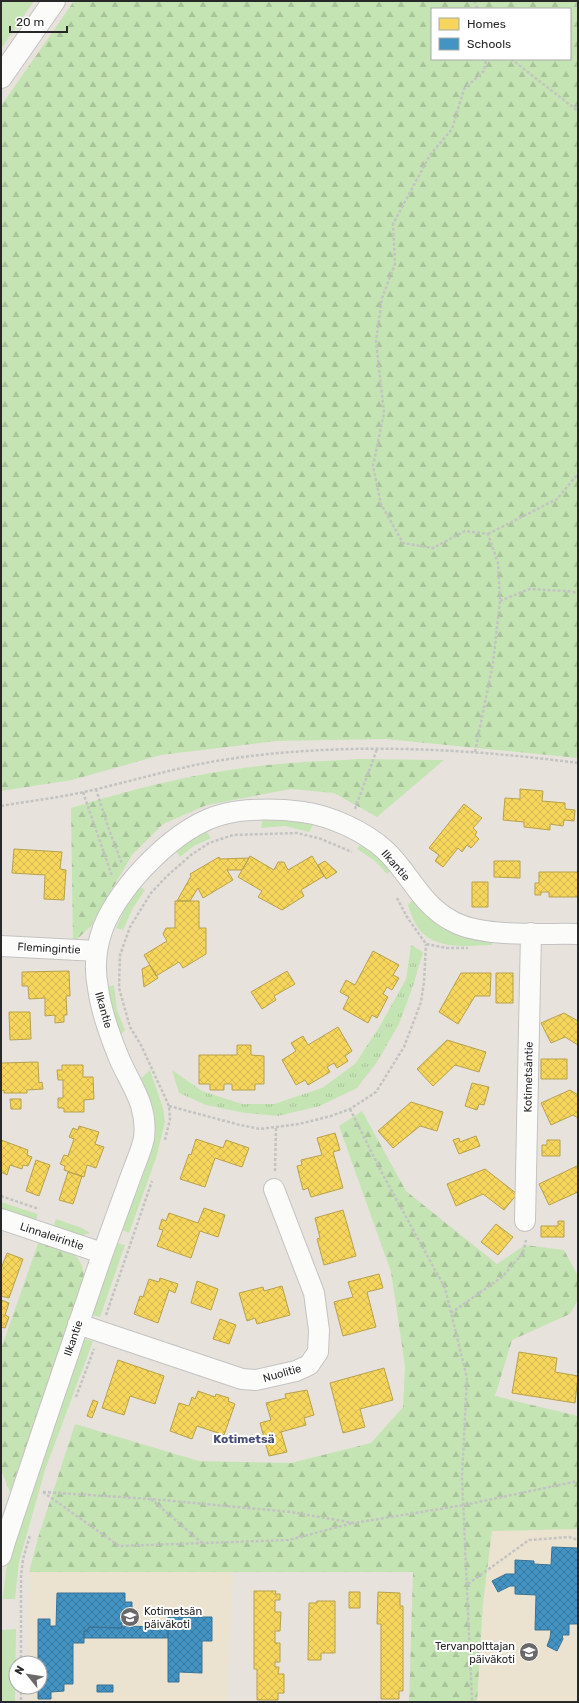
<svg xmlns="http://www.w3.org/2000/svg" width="579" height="1703" font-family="Rubik,sans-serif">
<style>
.education{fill:#ebe3d0}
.grass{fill:#c5e4b3}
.forest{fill:url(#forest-firs);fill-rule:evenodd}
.park{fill:url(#park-tufts)}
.homes{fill:url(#homes-cross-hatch);stroke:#b8a14c}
.schools{fill:url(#schools-cross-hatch);stroke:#3b7394}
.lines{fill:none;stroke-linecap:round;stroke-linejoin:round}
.minor-casing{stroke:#c4c2c2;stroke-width:22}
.secondary-casing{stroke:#c4c2c2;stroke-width:24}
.path{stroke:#c4c3c3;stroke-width:2.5;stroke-dasharray:3 2;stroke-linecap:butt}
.minor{stroke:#fbfbfa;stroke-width:20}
.secondary{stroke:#fbfbfa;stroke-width:22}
.labels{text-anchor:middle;stroke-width:4;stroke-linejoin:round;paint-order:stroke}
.street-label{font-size:11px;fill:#282828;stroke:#fff}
.poi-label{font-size:11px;fill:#282828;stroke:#fff;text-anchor:start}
.neighbourhood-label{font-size:12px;font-weight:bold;fill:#474d79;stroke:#fff}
</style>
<defs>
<pattern id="forest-firs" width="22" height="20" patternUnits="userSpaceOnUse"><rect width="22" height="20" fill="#c5e4b3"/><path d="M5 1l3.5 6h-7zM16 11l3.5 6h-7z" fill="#a9c49a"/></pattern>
<pattern id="park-tufts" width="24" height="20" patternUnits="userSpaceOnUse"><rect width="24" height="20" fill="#c5e4b3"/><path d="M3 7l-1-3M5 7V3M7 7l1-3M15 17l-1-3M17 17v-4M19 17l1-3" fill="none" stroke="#a9c49a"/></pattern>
<pattern id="homes-cross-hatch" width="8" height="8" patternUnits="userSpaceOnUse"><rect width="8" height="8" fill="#f6d55c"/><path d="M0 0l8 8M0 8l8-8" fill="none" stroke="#d3b750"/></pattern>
<pattern id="schools-cross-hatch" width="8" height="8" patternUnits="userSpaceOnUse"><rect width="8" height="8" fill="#4393c3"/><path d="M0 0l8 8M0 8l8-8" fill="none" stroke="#38789e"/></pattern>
</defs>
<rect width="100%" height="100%" fill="#e7e3dc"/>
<path class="education" d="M578,1529V1702H477L483,1603L492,1531Z
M29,1572H233L227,1702H28V1687H40V1663H28Z"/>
<path class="grass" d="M1,1H34L1,49Z
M293,817L314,823L309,832L285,826L261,828L263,818Z
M206,831L211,838L194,846L180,857L176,851L189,838Z
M361,844L378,856L391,870L387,874L375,861L357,849Z
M140,887L145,890L133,908L123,930L116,928L127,904Z
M413,899C438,932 453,935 493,939L492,945C465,946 430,951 415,923C412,917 410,911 408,905Z
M114,985L117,1010L125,1030L121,1034L112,1012L108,987Z
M150,1070L163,1108L165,1122L156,1158L129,1233L122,1230C133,1201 155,1152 155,1122C155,1107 147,1092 141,1078Z
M1,1202L38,1214L35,1222L1,1210Z
M56,1219L82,1228L90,1233C79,1238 64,1232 53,1227Z
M117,1243L125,1245L100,1317L92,1315Z
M83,1339L93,1341L45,1470L19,1562L15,1599H3L6,1570L18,1527Z
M16,1629L15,1702H1V1630Z"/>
<path class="forest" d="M74,1H578V758L386,739L277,741L161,755L72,780L1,791V106ZM432,9H570V59H432Z
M358,759L444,760L377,817L334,793L291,789L207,805L163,824L132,855L90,927L73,943L71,808C142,786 217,768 291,763C313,761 335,761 358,759Z
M362,1111L406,1191L497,1264L525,1245L564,1250L578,1276V1299L570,1314L512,1340L495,1396L578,1416V1529L492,1531L483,1603L477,1702H409L413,1572H29L38,1538L75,1424L199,1461L291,1463L371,1443L403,1407L405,1366L391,1272L339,1126Z
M39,1241C61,1248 84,1250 84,1279L10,1492L1,1470V1349Z"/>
<path class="park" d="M411,945L423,952L414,983L399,1024L377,1062L357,1088L320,1106L278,1116L245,1113L206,1105L179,1093L172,1070L202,1091L242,1104H274L322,1088L355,1064L380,1026L406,979Z"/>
<path class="homes" d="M520,789L543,791L542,801L565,803V809L575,810L574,821L564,820L563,826L550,824V830L524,827V822L503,820L505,798L520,799Z
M464,804L482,818L473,828L477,832L475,835L479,839L471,848L467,845L462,852L458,848L443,867L435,861L439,855L429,848Z
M14,849L62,852L60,869L66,870L64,900L44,899L45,875L12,873Z
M250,856L274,870L278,862H284L288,870L312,856L324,876L301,890L304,896L282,910L258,897L262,891L238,877Z
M219,857L220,859L249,858L242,870H227L233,880L203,898L198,888L190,901H177L191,876L190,874Z
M325,861L337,872L326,879L318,865Z
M494,861H520V878L494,877Z
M539,872H578V897H549V892H541V895H535V883H539Z
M472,882H488V907H472Z
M175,901H199V928H206V954L183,968L179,962L156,976L144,955L167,941L163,934L166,928H175Z
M373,951L399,965L393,975L399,978L392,990L387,987L383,994L388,997L377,1018L372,1015L368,1023L343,1009L349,997L340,992L346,980L355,985Z
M150,965L158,978L144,987L142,969Z
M69,971L70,996H66L67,1015H64V1022L55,1023V1015L45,1016V998L29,999L28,986H22V972Z
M287,971L295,984L274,996L276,1000L262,1009L251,992Z
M461,973H491L490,996H475L458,1024L439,1012Z
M496,973H513V1003H496Z
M9,1012H30L31,1039L10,1040Z
M564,1013L578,1021V1045L565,1037L551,1043L541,1023Z
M338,1027L352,1051L345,1056L348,1061L337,1068L334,1063L327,1067L330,1072L308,1085L305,1080L296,1085L282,1060L296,1051L291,1043L303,1036L308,1045Z
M447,1040L486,1052L479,1072L455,1065L433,1086L417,1069Z
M237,1045H251V1055L264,1056V1084H255V1090H232V1084H224V1090H210V1084H199V1055H237Z
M541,1059H567V1079H541Z
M38,1062L39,1083L42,1082L43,1089L27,1090V1093H4V1090L1,1091V1063Z
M62,1065H83V1077H93L94,1099L84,1100V1112H64V1108H58V1098H63V1080H58L57,1070H62Z
M472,1083L489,1087L484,1105L479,1104L477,1110L465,1106Z
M570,1090L578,1095V1118L573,1115L551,1125L541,1103Z
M10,1099H21V1109H11Z
M411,1102L443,1112L437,1131L420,1126L393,1148L378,1131Z
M79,1126L99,1132L95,1144L104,1147L96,1168L87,1165L84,1177L64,1170L65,1166L60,1164L64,1155L68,1156L74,1139L69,1137L73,1128L78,1130Z
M335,1133L340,1150L333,1152L343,1188L311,1197L308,1188L303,1190L297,1166L302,1165L301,1160L322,1155L317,1138Z
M476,1136L480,1146L459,1154L453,1140L459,1138L460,1142Z
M196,1139L223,1148L226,1140L249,1148L242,1167L215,1158L205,1187L180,1179L189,1154L191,1155Z
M1,1140L28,1150L27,1155L32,1157L28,1166L23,1165L22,1169L10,1165L7,1175L1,1172Z
M547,1140H560V1156H542V1145H547Z
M36,1160L50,1165L39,1196L26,1191Z
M577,1166L578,1167V1192L549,1205L539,1184Z
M485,1169L517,1194L504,1210L483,1194L456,1206L447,1184Z
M68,1172L82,1176L73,1204L59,1200Z
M204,1208L225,1215L218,1237L200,1231L191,1258L157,1246L163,1230L159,1229L162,1219L166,1221L169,1213L198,1223Z
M343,1210L356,1256L324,1265L317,1239L320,1238L315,1218Z
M558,1221H564V1237H541V1226H558Z
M496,1224L513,1237L498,1255L481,1242Z
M7,1253L23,1259L9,1298L1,1296V1269Z
M379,1274L383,1288L367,1292L376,1327L343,1336L334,1302L353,1297L348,1282Z
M160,1278L178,1284L175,1293L169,1290L158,1323L134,1314L140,1296L143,1297L149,1279L159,1282Z
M197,1281L218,1289L211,1310L191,1303Z
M282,1286L290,1315L257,1324L255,1318L247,1321L239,1293L263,1287L264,1291Z
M1,1300L9,1303L5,1315L9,1317L5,1328L1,1327Z
M220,1319L236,1325L229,1344L213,1339Z
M519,1352L557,1358L555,1372L578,1376L575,1403L512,1393Z
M118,1360L164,1376L155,1404L130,1396L124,1415L102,1408Z
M384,1368L393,1400L360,1409L365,1427L343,1433L330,1383Z
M307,1390L314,1415L304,1418L306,1425L281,1432L287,1452L269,1456L260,1423L271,1420L266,1403L286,1398L285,1394Z
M198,1391L215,1397L216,1394L229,1398L228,1401L235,1404L224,1435L197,1426L192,1439L170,1431L179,1403L189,1406L192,1397L195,1399Z
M93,1400L98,1402L92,1418L87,1416Z
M254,1591H276L275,1594H280V1600H275V1612H281L280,1631H275V1643H280V1662H275V1667H279L278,1674H284V1693H278V1700H257V1669H254Z
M349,1592H360V1608H349Z
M378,1592L400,1593V1606H403V1691H399V1699H381V1624H377Z
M317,1601H335V1653H321V1660H308L309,1603H316Z"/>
<path class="schools" d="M552,1547L578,1548V1624H569V1635H562L563,1639L557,1651L547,1646L550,1638L551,1630H535L536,1595L515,1594V1586H510L498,1592L492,1581L506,1574H515V1560L534,1561V1564L551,1565Z
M57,1593H125V1602H132V1610H122V1628L89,1627L87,1631H84V1643H73V1684H64V1691L51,1692V1699H38V1687H40V1663H38V1619H50V1626H56Z
M168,1617H212V1641H202V1673L179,1672V1682H168Z
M121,1626L168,1627V1638H84V1631H87L89,1627L122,1628Z
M97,1685H113V1692H97Z"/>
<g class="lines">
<g class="minor-casing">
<path id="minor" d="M1,946L97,951
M1,1219L102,1253
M525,1221L531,933
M78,1324L242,1379L256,1380L296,1371L309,1365L318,1352L319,1330L314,1293L274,1189
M1,1556L5,1542C37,1447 68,1353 101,1258C111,1230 122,1201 132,1173C136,1162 142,1149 144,1138C148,1105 131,1086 119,1058C110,1036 101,1012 98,988C94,968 96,947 103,928C120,884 178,825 224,814C247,808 280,809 303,812C331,816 364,831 385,850C410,873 419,903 452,921C482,938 543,933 578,934"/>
</g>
<g class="secondary-casing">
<path id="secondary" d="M1,77L54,1"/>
</g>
<path class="path" d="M474,1L478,9
M511,59L578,111
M488,534L557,499L578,474
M500,601L529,589L567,591L578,593
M475,752L493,663L500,601L498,563L488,534L465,531L433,548L403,543L381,504L373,466L384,413L376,341L382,298L395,264L393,224L430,155L452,129L464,89L484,71L486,59
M96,789L107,824L122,864
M83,792L112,876
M1,806C29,801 57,798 84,792C133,781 180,766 229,759C344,742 463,748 578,763
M355,809L377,749
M397,898L407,917L426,944L447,948H468
M169,1106L240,1125L260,1129L299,1124L331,1116L350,1109L376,1092L404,1047L421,1002L424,982L426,944
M350,1109L383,1175L445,1288L467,1378L462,1476L472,1702
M165,1140L170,1119L169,1106L141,1045L130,1027L119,988L120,955L130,927L151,893L167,876L191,855L209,843L233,835L297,833L321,839L352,852
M275,1171L276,1126
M1,1196L39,1209
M451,1313L502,1277L523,1253L526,1240
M106,1315L152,1181
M76,1397L94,1349
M43,1492L151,1499L291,1512L354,1523L464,1505L578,1481
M43,1492L119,1546L289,1540L353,1523
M151,1499L202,1543
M468,1584L529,1540L569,1537L578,1540
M21,1663V1577L23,1559L30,1535
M21,1687V1702"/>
<use href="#minor" class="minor"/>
<use href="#secondary" class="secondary"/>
</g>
<defs>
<g id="school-disc" transform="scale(1)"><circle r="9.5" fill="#6b6967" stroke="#fff"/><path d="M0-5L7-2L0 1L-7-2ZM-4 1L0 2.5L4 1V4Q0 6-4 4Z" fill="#fff"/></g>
</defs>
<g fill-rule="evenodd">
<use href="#school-disc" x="130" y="1617"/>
<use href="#school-disc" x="529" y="1652"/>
</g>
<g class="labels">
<g class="street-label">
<text transform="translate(396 865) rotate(49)" y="4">Ilkantie</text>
<text transform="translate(49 948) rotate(3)" y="4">Flemingintie</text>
<text transform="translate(104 1010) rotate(74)" y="4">Ilkantie</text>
<text transform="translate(528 1077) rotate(-89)" y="4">Kotimetsäntie</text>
<text transform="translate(52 1236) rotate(18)" y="4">Linnaleirintie</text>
<text transform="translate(73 1338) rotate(-71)" y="4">Ilkantie</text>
<text transform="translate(282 1373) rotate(-16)" y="4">Nuolitie</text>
</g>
<g class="poi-label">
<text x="144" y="1615">Kotimetsän<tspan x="144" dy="13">päiväkoti</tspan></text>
<text x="515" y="1650" text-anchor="end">Tervanpolttajan<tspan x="515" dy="13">päiväkoti</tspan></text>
</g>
<g class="neighbourhood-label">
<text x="244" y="1443">Kotimetsä</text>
</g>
</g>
<rect width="579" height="1703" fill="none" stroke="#282828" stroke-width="4"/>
<rect x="431" y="8" width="140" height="52" fill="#ffffff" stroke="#a9a9a9"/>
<rect x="439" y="18" width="20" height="12" fill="#f6d55c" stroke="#a9a9a9"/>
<text x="467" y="28" font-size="12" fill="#282828">Homes</text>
<rect x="439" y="38" width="20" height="12" fill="#4393c3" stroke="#a9a9a9"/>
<text x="467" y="48" font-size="12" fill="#282828">Schools</text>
<g transform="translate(28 1675) rotate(300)"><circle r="19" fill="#ffffff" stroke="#a9a9a9"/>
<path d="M0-3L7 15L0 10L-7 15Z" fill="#6b6967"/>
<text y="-6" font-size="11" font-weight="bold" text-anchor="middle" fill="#282828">N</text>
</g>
<path d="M10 26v6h57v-6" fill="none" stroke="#282828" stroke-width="2"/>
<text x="16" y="26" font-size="12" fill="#282828" stroke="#ffffff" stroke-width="3" paint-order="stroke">20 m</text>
</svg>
